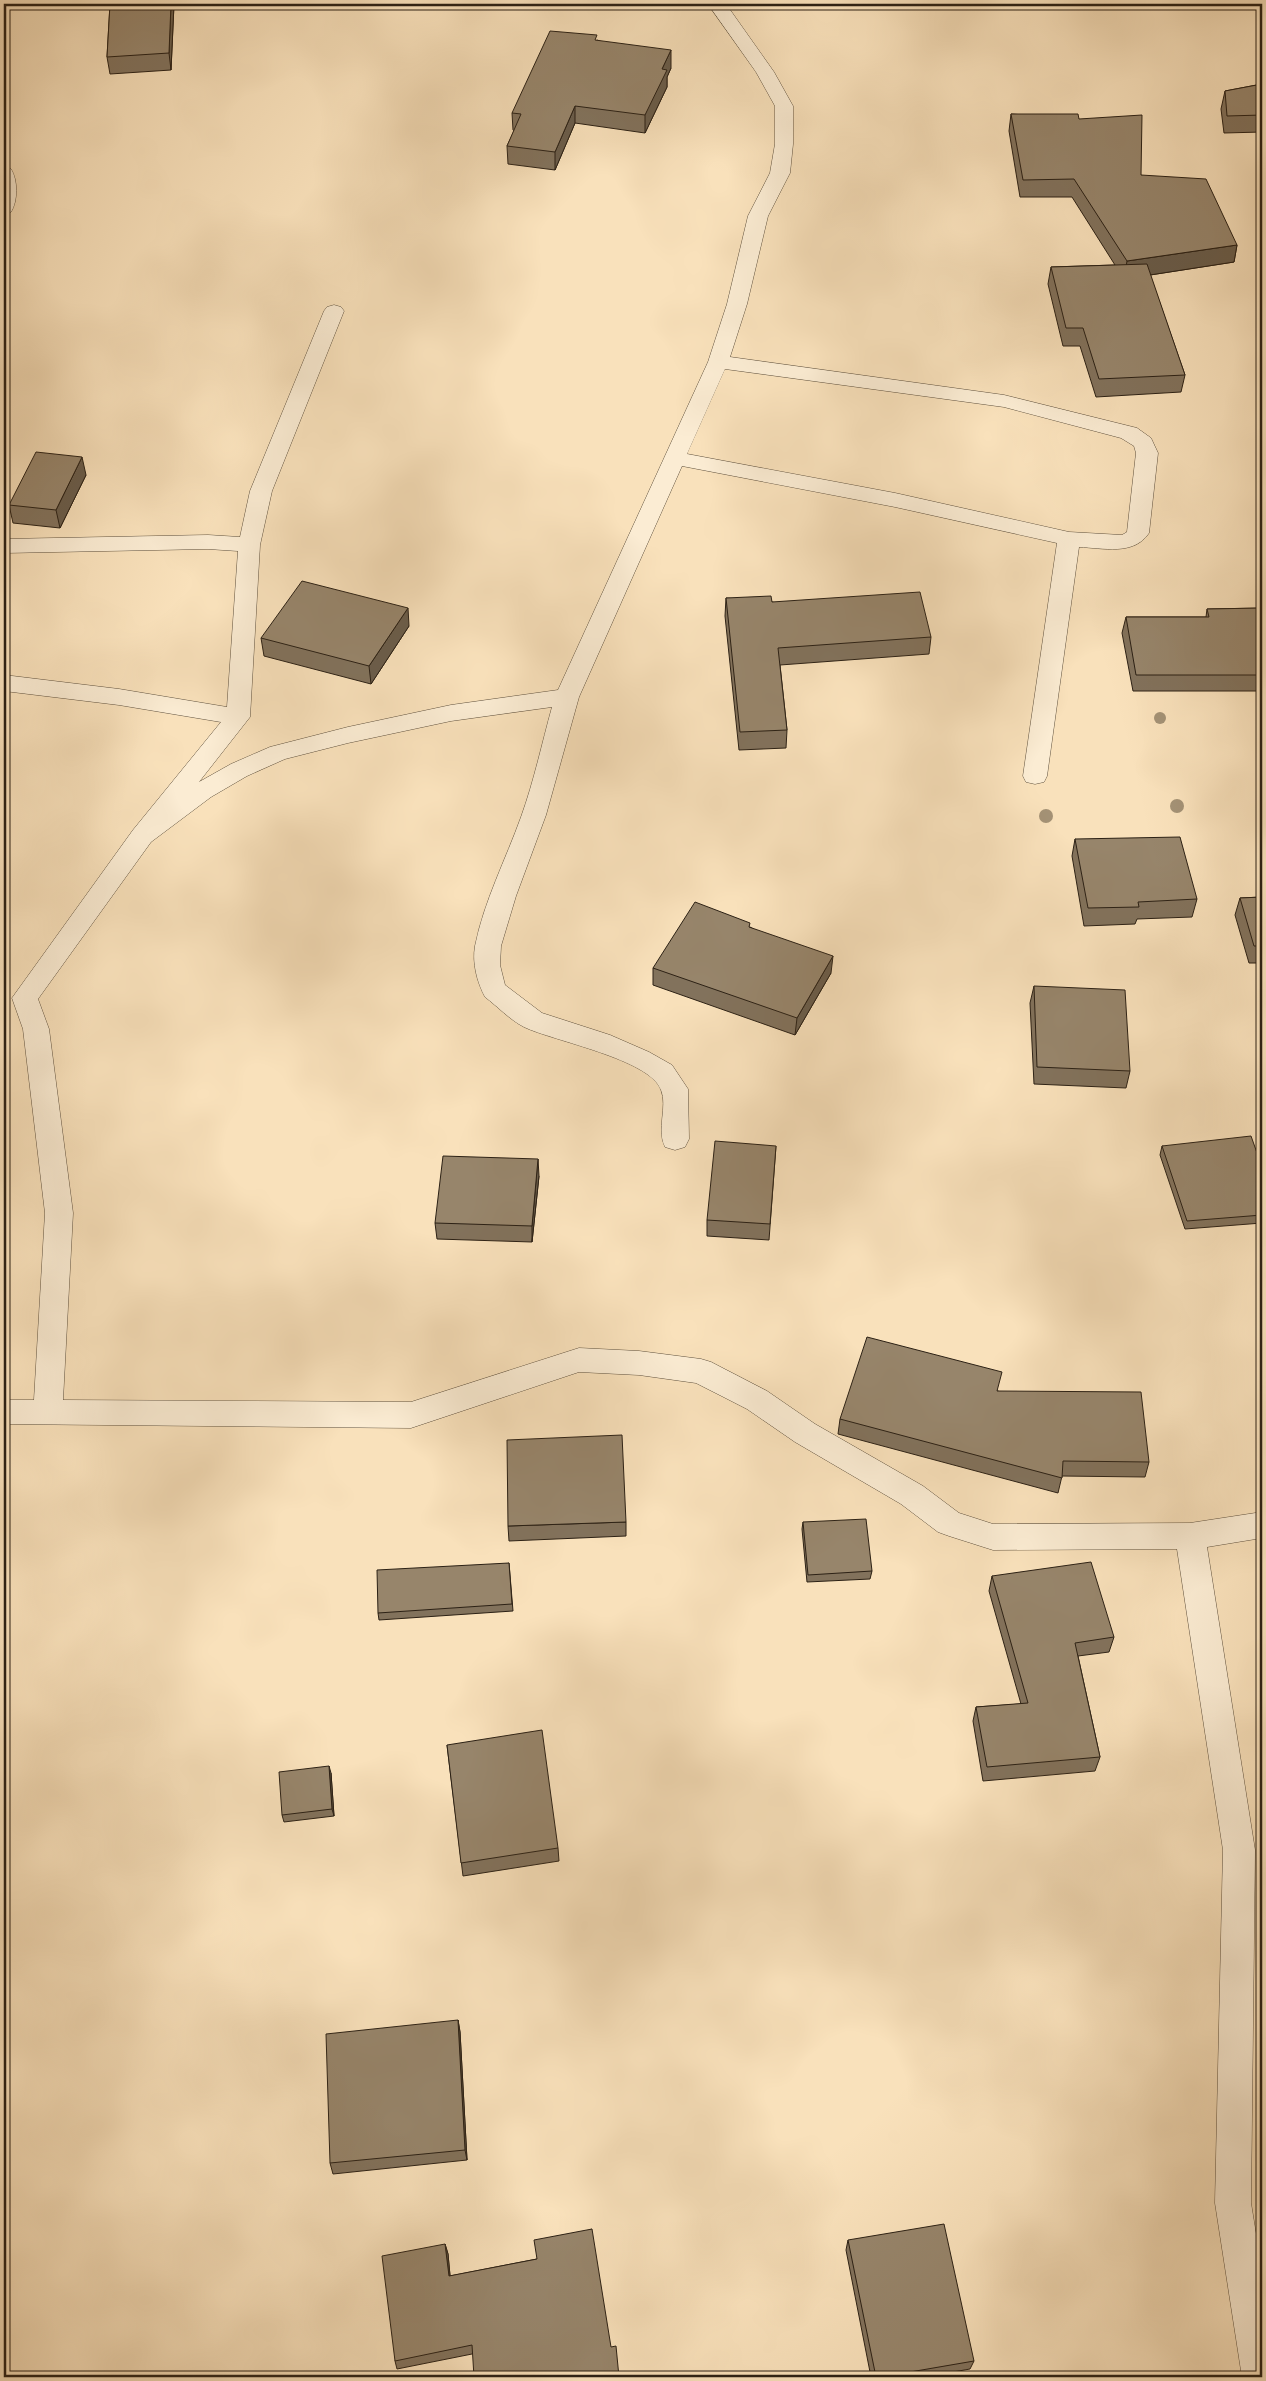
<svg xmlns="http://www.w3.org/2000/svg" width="1266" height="2381" font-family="Cardo,serif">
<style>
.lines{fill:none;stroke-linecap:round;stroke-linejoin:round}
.minor-casing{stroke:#5f513e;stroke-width:1}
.minor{fill:#fbecd3;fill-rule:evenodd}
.tree{fill:#a49276}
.wall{fill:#82725c;stroke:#2c2115}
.shaded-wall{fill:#6a5d4b;stroke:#2c2115}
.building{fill:#97856b;stroke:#2c2115}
</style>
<rect width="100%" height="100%" fill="#f9e1bb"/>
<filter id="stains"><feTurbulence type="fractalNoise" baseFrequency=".004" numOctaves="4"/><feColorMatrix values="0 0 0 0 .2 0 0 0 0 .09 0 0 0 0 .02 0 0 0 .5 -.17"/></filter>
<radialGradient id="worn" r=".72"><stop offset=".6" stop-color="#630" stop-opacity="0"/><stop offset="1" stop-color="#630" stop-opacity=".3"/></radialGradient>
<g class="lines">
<g class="minor-casing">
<path id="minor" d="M708,4H726L774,72L793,106V144L790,173L768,216L747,304L730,357L1004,395L1137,428L1151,438L1158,453L1149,533C1134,556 1103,548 1079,547L1047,776L1044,782L1035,784L1026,782L1023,776L1057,543L895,507L682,466L579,697L546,815L516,896L501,946L500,965L505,985L542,1013L610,1035L649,1052L672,1065L688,1089L689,1139L685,1147L675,1150L665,1147C656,1129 668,1107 661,1090C650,1059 553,1041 524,1027C510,1020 497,1006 485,997C477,982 472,963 475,946C484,901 506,859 521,817C534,781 542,743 552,707L451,721L348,743L285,759L247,776L211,797L151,842L38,999L49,1029L73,1213L63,1400L411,1402L579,1348L639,1351L701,1359L711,1362L767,1391L815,1424L923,1486L959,1513L993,1524L1190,1523L1262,1512V1538L1207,1547L1255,1850L1251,2203L1262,2271V2377H1242L1215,2203L1223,1850L1177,1549L993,1550L949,1536L938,1532L901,1504L795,1442L747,1409L696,1383L639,1375L579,1372L411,1428L4,1424V1400H34L45,1213L23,1029L12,998L133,830L221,722L119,705L4,691V675L119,689L227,707L238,551L208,549L4,553V539L208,535L240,537L250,491L324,311L327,307L334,305L341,307L344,311L272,491L260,545L250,717L199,782L231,764L270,747L348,727L451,705L558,690L708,362L727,304L748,216L770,173L775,144V106L756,72ZM725,369L1004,407L1121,438L1134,446L1136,453L1127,532L1122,535L1069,532L895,493L687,454Z
M4,167L11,169C18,180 18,201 11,212L4,214Z"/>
</g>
<use href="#minor" class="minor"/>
</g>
<g class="tree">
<circle cx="1160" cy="718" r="6"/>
<circle cx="1177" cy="806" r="7"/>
<circle cx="1046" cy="816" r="7"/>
</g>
<path class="wall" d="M110,4H174L171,70L110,74L107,57Z
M597,40L671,68L667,77V87L645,133L575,123L555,170L508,164L507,146L514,131L513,130L512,113Z
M1262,84V132L1224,133L1221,109L1225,91Z
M1011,114L1079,119L1141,175L1237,245L1234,262L1150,275L1185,375L1181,392L1096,397L1080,346H1063L1048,284L1051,267L1115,265L1072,197H1020L1009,131Z
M86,475L60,528L13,523L9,505Z
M726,598L772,602L931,637L929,654L780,665L787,730L786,748L739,750L725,616Z
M1262,608V691H1133L1122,633L1126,617H1206L1207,609Z
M409,626L371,684L264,656L261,638Z
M1075,839L1197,899L1192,917L1137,919L1135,924L1084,926L1072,856Z
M1262,897V963H1249L1235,915L1240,898Z
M750,927L831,973L795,1035L653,985V968Z
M1034,986L1130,1071L1126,1088L1034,1084L1030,1003Z
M776,1146L769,1240L707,1236V1220Z
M1162,1146L1262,1167V1223L1185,1229L1160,1155Z
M539,1176L532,1242L437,1239L435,1223Z
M998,1391L1149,1462L1145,1477L1062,1476L1058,1493L838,1434L840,1419Z
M626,1522V1536L509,1541L508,1526Z
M803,1522L872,1571L870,1579L807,1582L802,1529Z
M509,1563L513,1611L379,1620L378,1613Z
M992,1576L1114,1637L1109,1652L1078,1656L1100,1757L1095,1771L983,1781L973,1721L976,1707L1021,1704L989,1591Z
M447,1745L558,1848L559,1861L463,1876Z
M331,1773L334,1816L284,1822L282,1815Z
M458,2020L460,2032L467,2160L333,2174L330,2163Z
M592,2229L472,2354L397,2369L395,2361L445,2244L448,2254L450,2276L537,2259Z
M848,2240L974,2361L970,2369L925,2377H871L846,2250Z"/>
<path class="shaded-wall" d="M171,4H174L171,70L169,53Z
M671,50V68L667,77V87L645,133V115L662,69Z
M575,106V123L555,170V152Z
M1237,245L1234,262L1124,279L1127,261Z
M82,457L86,475L60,528L56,510Z
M408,608L409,626L371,684L369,666Z
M833,956L831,973L795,1035L797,1018Z
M538,1159L539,1176L532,1242V1226Z
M329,1766L331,1773L334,1816L332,1809Z
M458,2020L460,2032L467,2160L465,2150Z
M445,2244L448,2254L451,2286L449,2276Z"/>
<path class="building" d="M110,4H171L169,53L107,57Z
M550,31L597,35L595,40L671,50L662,69L667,70L645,115L575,106L555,152L507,146L521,114L512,113Z
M1262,84V115L1227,116L1225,91Z
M1011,114H1078L1079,119L1142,115L1141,175L1206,179L1237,245L1127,261L1074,179L1023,180Z
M1147,264L1185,375L1099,379L1083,328H1066L1051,267Z
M36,452L82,457L56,510L9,505Z
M302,581L408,608L369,666L261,638Z
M920,592L931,637L778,648L787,730L740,732L726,598L771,596L772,602Z
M1262,608V675H1136L1126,617H1209L1207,609Z
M1180,837L1197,899L1138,902L1139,907L1088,908L1075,839Z
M1262,897V946H1254L1240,898Z
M695,902L750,923L749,927L833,956L797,1018L653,968Z
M1034,986L1125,990L1130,1071L1037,1067Z
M1251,1136L1262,1167V1215L1187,1221L1162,1146Z
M715,1141L776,1146L770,1224L707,1220Z
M443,1156L538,1159L532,1226L435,1223Z
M867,1337L1002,1372L997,1391L1141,1392L1149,1462L1063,1461L1062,1478L840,1419Z
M622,1435L626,1522L508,1526L507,1440Z
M866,1519L872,1571L808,1575L803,1522Z
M1091,1562L1114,1637L1075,1643L1100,1757L987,1767L976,1707L1028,1703L992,1576Z
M509,1563L512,1604L378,1613L377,1570Z
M542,1730L558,1848L461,1863L447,1745Z
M329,1766L332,1809L282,1815L279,1772Z
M458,2020L465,2150L330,2163L326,2034Z
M944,2224L974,2361L881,2377H876L848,2240Z
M592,2229L611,2347L616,2346L619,2377H474L472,2345L395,2361L382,2256L445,2244L449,2276L537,2259L534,2240Z"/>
<rect width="1266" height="2381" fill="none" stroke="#f9e1bb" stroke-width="20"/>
<rect x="5" y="5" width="1256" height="2371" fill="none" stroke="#2c2115" stroke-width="2.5"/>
<rect x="10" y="10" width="1246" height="2361" fill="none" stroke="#2c2115"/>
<rect width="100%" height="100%" filter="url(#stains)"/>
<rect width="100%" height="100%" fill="url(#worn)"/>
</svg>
